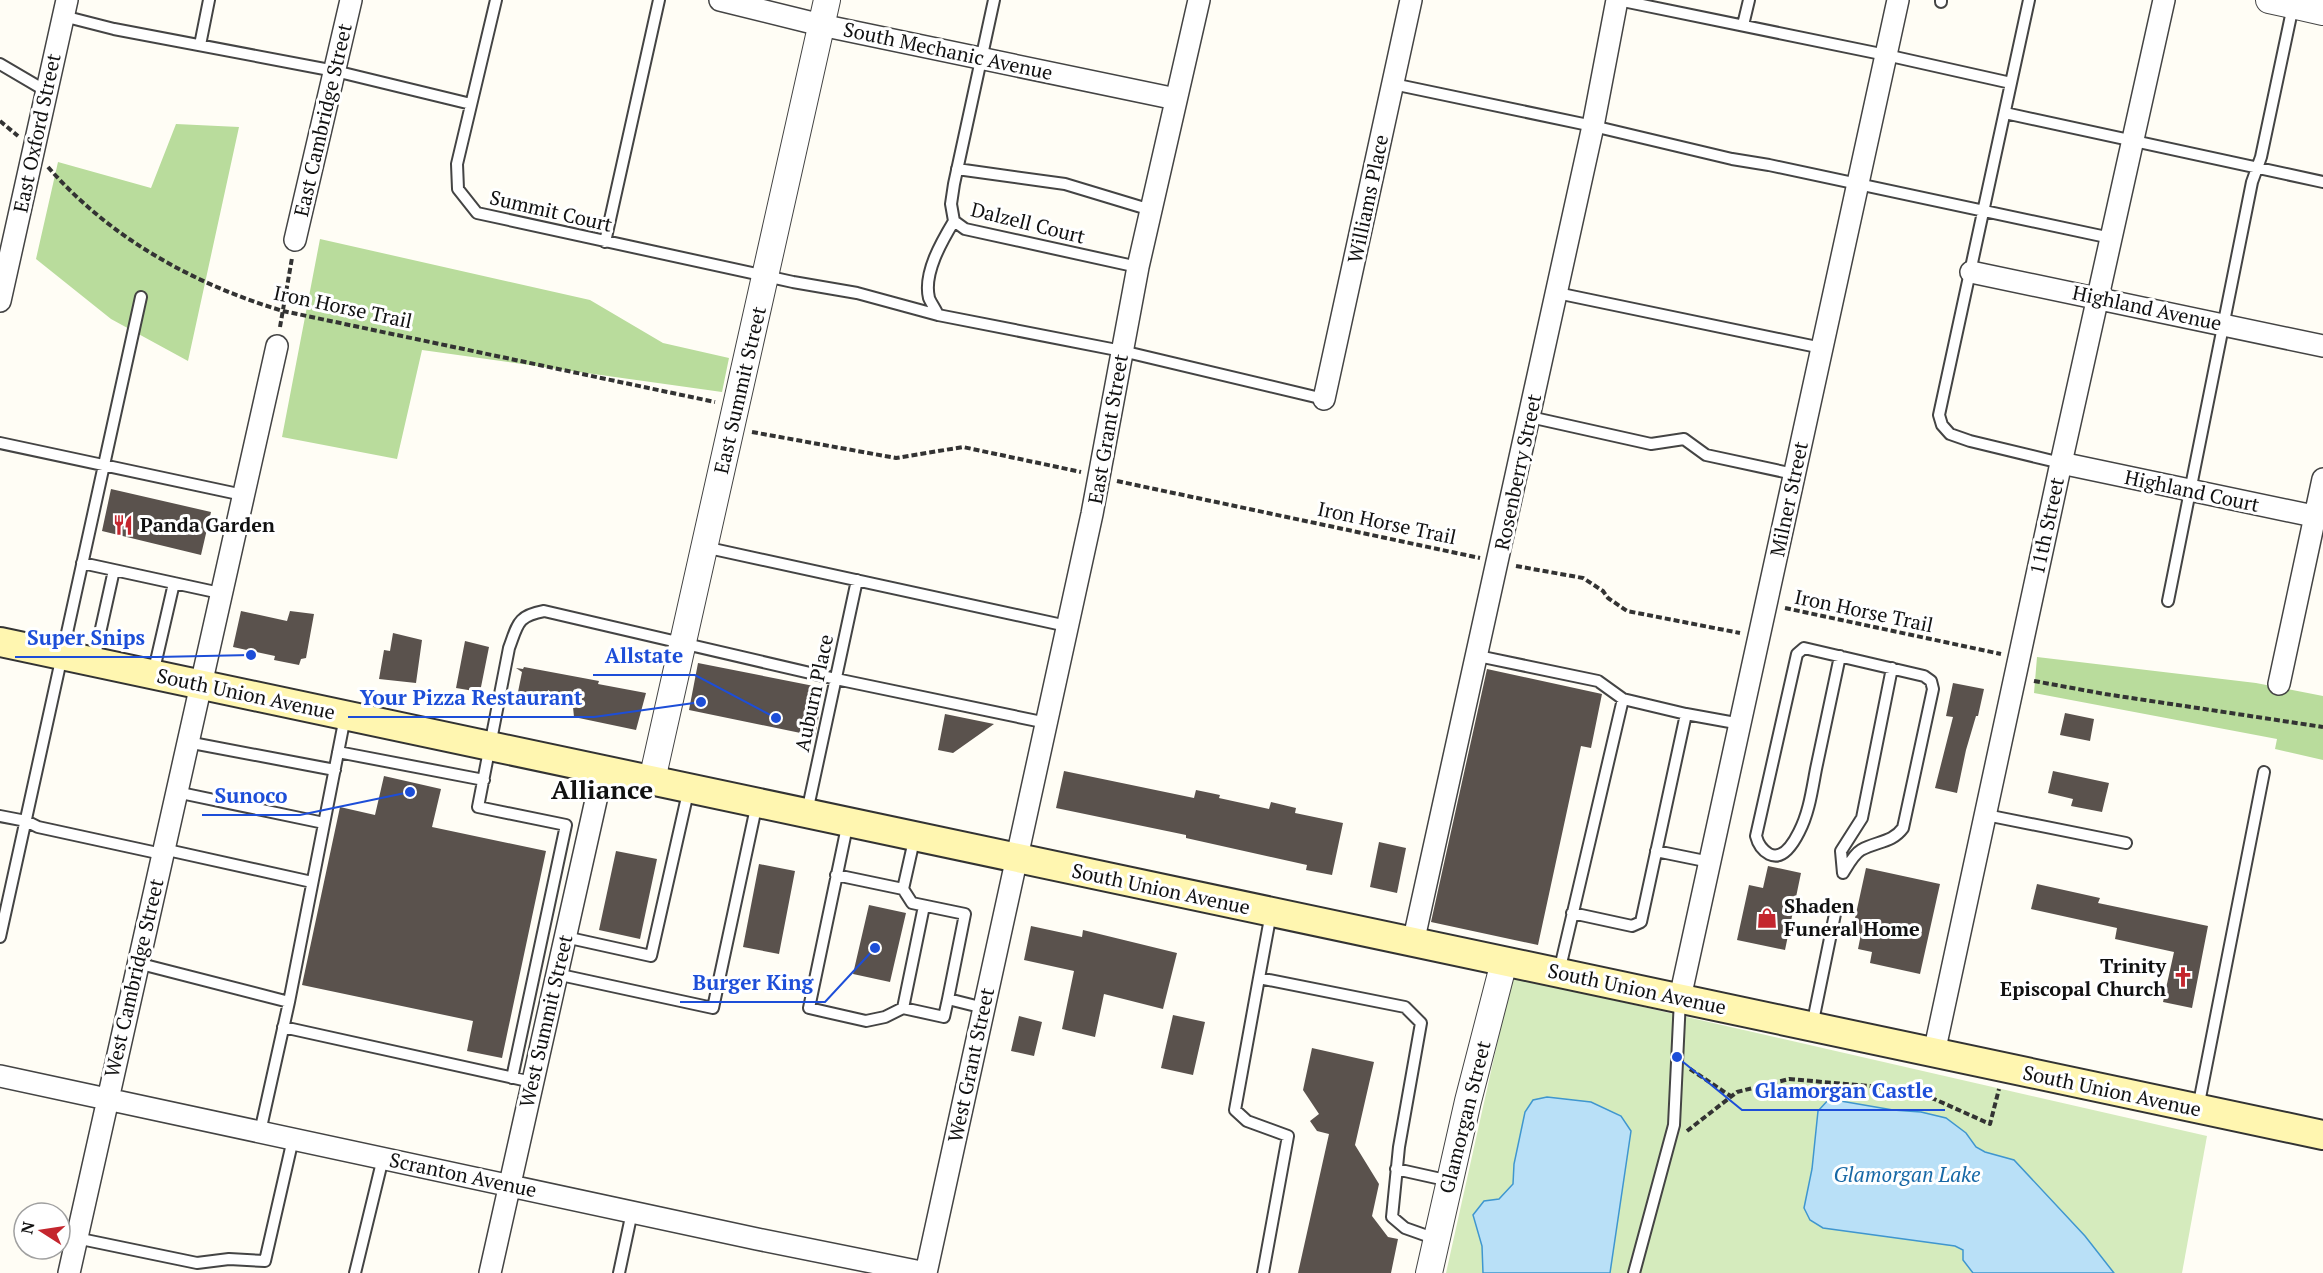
<svg xmlns="http://www.w3.org/2000/svg" width="2323" height="1273" font-family="'PT Serif',serif">
<style>
.green{fill:#d5ebbd}
.forest{fill:#b9dc9c}
.water{fill:#b9e0f7;stroke:#3f96cf;stroke-width:1.5}
.building{fill:#5a524d}
.lines{fill:none;stroke-linecap:round;stroke-linejoin:round}
.service-casing{stroke:#444;stroke-width:14}
.minor-casing{stroke:#444;stroke-width:24}
.tertiary-casing{stroke:#444;stroke-width:28}
.secondary-casing{stroke:#333;stroke-width:32}
.path{stroke:#333;stroke-width:4;stroke-dasharray:6 3;stroke-linecap:butt}
.service{stroke:#fff;stroke-width:10}
.minor{stroke:#fff;stroke-width:21}
.tertiary{stroke:#fff;stroke-width:26}
.secondary{stroke:#fff6b0;stroke-width:28}
.labels{text-anchor:middle;stroke-width:6;stroke-linejoin:round;paint-order:stroke}
.street-label{font-size:20px;fill:#111;stroke:#fff}
.poi-label{font-size:20px;font-weight:bold;fill:#111;stroke:#fff;text-anchor:start}
.water-label{font-size:21px;font-style:italic;fill:#1768a6;stroke:#fff}
.district-label{font-size:26px;font-weight:bold;fill:#111;stroke:#fff}
.leader{fill:none;stroke:#1d4ed8;stroke-width:2}
.callout-dot{fill:#1d4ed8;stroke:#fff;stroke-width:2}
.callout-label{font-size:21px;text-anchor:middle;font-weight:bold;fill:#1d4ed8;stroke:#fff;stroke-width:6;stroke-linejoin:round;paint-order:stroke}
</style>
<rect width="100%" height="100%" fill="#fffdf5"/>
<path class="green" d="M1512,977L2207,1136L2182,1273H1446Z"/>
<path class="forest" d="M176,124L239,127L188,361L111,319L36,259L58,162L151,188Z
M320,239L590,300L663,343L729,358L722,392L422,350L397,459L282,437Z
M2037,657L2256,683L2323,696V760L2275,749L2277,739L2034,693Z"/>
<path class="water" d="M1547,1097L1591,1102L1621,1116L1631,1131L1610,1273H1483L1482,1246L1473,1215L1484,1201L1499,1199L1513,1184L1514,1164L1525,1112L1533,1100Z
M1829,1099L1893,1110L1921,1112L1946,1118L1966,1133L1976,1147L1985,1152L2014,1160L2085,1236L2114,1273H1973L1963,1260V1250L1955,1246L1823,1228L1810,1220L1804,1208L1812,1169L1818,1111Z"/>
<path class="building" d="M111,489L211,512L201,555L102,531Z
M241,611L287,621L290,611L314,614L306,658L301,659L299,665L274,660L275,656L233,647Z
M393,633L422,640L416,683L379,679L384,650L390,651Z
M465,641L489,647L480,692L456,688Z
M698,663L824,688L815,736L689,710Z
M524,667L599,681L598,684L646,693L636,730L574,717L573,707L548,690L546,702L543,700L541,707L516,702L522,672L516,668L523,669Z
M1487,669L1602,694L1591,748L1581,746L1538,945L1431,922Z
M1953,683L1984,689L1978,716H1976L1966,750L1957,793L1935,788L1953,717L1946,716Z
M2065,713L2094,719L2090,741L2060,735Z
M945,714L994,724L953,753L938,750Z
M1064,771L1194,798L1196,790L1220,795L1219,798L1269,809L1271,802L1296,808L1295,813L1343,823L1332,875L1306,870L1307,865L1186,838V835L1056,808Z
M2053,771L2109,783L2102,812L2071,806L2073,799L2048,793Z
M384,776L441,789L432,827L546,851L502,1058L467,1051L473,1021L302,985L340,807L375,815Z
M1379,842L1406,848L1397,893L1370,887Z
M616,851L657,859L640,939L599,930Z
M759,864L795,871L779,954L743,947Z
M1768,866L1801,873L1785,950L1737,940L1749,885L1763,888Z
M1866,868L1940,884L1920,974L1870,963L1872,952L1858,949L1861,934L1852,932Z
M2037,884L2100,898L2098,903L2208,926L2192,1008L2163,1002L2174,952L2115,939L2117,928L2031,909Z
M869,905L906,913L890,982L853,974Z
M1031,926L1082,937L1083,930L1177,953L1163,1009L1104,994L1095,1037L1062,1029L1074,971L1024,960Z
M1173,1015L1205,1022L1193,1075L1161,1068Z
M1019,1016L1042,1022L1034,1056L1011,1051Z
M1312,1048L1374,1062L1355,1145L1379,1184L1372,1216L1388,1237L1398,1239L1391,1273H1298L1329,1134L1317,1131L1310,1121L1319,1114L1303,1090Z"/>
<g class="lines">
<g class="service-casing">
<path id="service" d="M496,0L457,164L458,189L477,213L793,282L857,293L938,315L1122,351L1324,399
M994,0L954,184L951,204L954,221L965,229L1138,267
M1618,0L1886,55L2011,83
M2029,0L1939,415L1942,425L1950,434L1970,441L2061,463
M1941,2V0
M63,16L114,29L335,71L471,104
M1743,25L1749,0
M200,45L209,0
M0,64L46,91
M1393,84L1593,126L1732,159L1769,165L2111,238
M2005,113L2323,182
M957,169L1065,184L1151,210
M605,242L659,0
M1557,293L1822,348
M938,315C936,310 931,303 929,298C923,273 942,241 954,221
M1530,417L1651,444L1684,439L1706,455L1794,474
M0,443L243,495
M704,547L1067,626
M82,563L220,593
M2168,601L2252,182L2261,157L2293,6
M1478,656L1598,681L1623,699
M1840,656C1832,694 1824,732 1816,769C1812,790 1809,813 1799,832C1794,842 1783,861 1769,854C1762,850 1758,844 1756,836L1797,654L1804,648L1924,676L1931,681L1933,689L1903,828C1892,843 1877,841 1861,850C1854,854 1848,865 1843,873L1841,851L1862,818L1892,668
M94,660L114,570
M153,674L174,583
M1686,714L1741,724
M187,742L335,770
M338,752L484,780
M176,792L324,823
M807,812L857,580
M1986,815L2126,843
M0,816L26,821L38,827L162,854
M848,822L809,1008L866,1021L885,1017L903,1008L944,1017L948,999
M915,836L903,889L912,903L965,914L948,999L984,1008
M163,849L312,882
M1656,851L1710,862
M836,875L903,889
M1271,913L1259,978L1405,1007L1421,1023L1399,1147L1392,1217L1405,1228L1436,1239
M0,937L141,297
M565,937L651,956L689,788
M137,963L289,1002L345,717
M1559,972L1623,699L1686,714L1641,922L1632,926L1572,913
M556,974L713,1008L757,803
M1259,978L1235,1110L1247,1121L1288,1136L1263,1273
M903,1008L924,906
M1812,1026L1835,914
M283,1027L532,1082
M512,1078L566,825L478,807L509,648C518,624 517,616 544,611L836,679L1047,723
M2198,1108L2264,772
M260,1132L289,1002
M1396,1169L1450,1181
M76,1238L197,1263L229,1259L265,1261L293,1139
M355,1273L383,1158
M619,1273L632,1212
M1634,1273L1674,1125L1680,999"/>
</g>
<g class="minor-casing">
<path id="minor" d="M720,0L821,25L1176,99
M295,240L351,0
M1971,272L2323,346
M0,301L67,0
M1324,399L1411,0
M2061,463L2323,518
M2279,684L2323,479
M1413,943L1593,126L1617,0
M1680,998L1898,0
M1934,1053L2061,463L2164,0
M0,1076L757,1239L926,1273L1092,514L1138,267L1199,0
M69,1273L277,346
M490,1273L603,769"/>
</g>
<g class="tertiary-casing">
<path id="tertiary" d="M2269,0L2323,12
M652,780L827,0
M1429,1273L1468,1101L1504,962"/>
</g>
<g class="secondary-casing">
<path id="secondary" d="M0,642L2323,1135"/>
</g>
<path class="path" d="M0,121L18,136
M48,167C110,238 193,284 283,311L715,402
M280,327L292,258
M752,432L896,458L963,447L1081,472
M1117,481L1480,558
M1516,566L1583,578L1603,591L1608,598L1627,611L1740,633
M1785,608L2001,654
M2034,681L2105,694L2323,727
M1690,1069L1732,1097
M1687,1131L1737,1092L1789,1079L1914,1090L1990,1124L1999,1089"/>
<use href="#service" class="service"/>
<use href="#minor" class="minor"/>
<use href="#tertiary" class="tertiary"/>
<use href="#secondary" class="secondary"/>
</g>
<defs>
<g id="restaurant-bare" transform="scale(1.62)"><path d="M-5-6h1v4h1v-4h1v4h1v-4h1v5L-1.5 .5V6h-2V.5L-5-1ZM5-6V6H3V1.5H1.5Q1.5-4 5-6Z" fill="#c4262e" stroke="#fff" stroke-width="2.5" paint-order="stroke"/></g>
<g id="shop-bare" transform="scale(1.62)"><path d="M-5-2.5h2.3a2.7 3.5 0 0 1 5.4 0H5L5.5 6h-11ZM-1.5-2.5h3a1.5 2.3 0 0 0-3 0Z" fill="#c4262e" stroke="#fff" stroke-width="2.5" paint-order="stroke"/></g>
<g id="church-bare" transform="scale(1.62)"><path d="M-1.2-6h2.4v3.5h3.3v2.4h-3.3V6h-2.4V-.1h-3.3v-2.4h3.3Z" fill="#c4262e" stroke="#fff" stroke-width="2.5" paint-order="stroke"/></g>
</defs>
<g fill-rule="evenodd">
<use href="#restaurant-bare" x="123" y="525"/>
<use href="#shop-bare" x="1767" y="918"/>
<use href="#church-bare" x="2183" y="977"/>
</g>
<g class="labels">
<g class="street-label">
<text transform="translate(948 51) rotate(12)" y="7">South Mechanic Avenue</text>
<text transform="translate(323 120) rotate(-77)" y="7">East Cambridge Street</text>
<text transform="translate(37 133) rotate(-78)" y="7">East Oxford Street</text>
<text transform="translate(1368 199) rotate(-78)" y="7">Williams Place</text>
<text transform="translate(551 211) rotate(13)" y="7">Summit Court</text>
<text transform="translate(1028 223) rotate(14)" y="7">Dalzell Court</text>
<text transform="translate(343 307) rotate(12)" y="7">Iron Horse Trail</text>
<text transform="translate(2147 308) rotate(12)" y="7">Highland Avenue</text>
<text transform="translate(740 390) rotate(-77)" y="7">East Summit Street</text>
<text transform="translate(1108 429) rotate(-80)" y="7">East Grant Street</text>
<text transform="translate(1518 472) rotate(-78)" y="7">Rosenberry Street</text>
<text transform="translate(2192 491) rotate(12)" y="7">Highland Court</text>
<text transform="translate(1789 499) rotate(-78)" y="7">Milner Street</text>
<text transform="translate(1387 523) rotate(12)" y="7">Iron Horse Trail</text>
<text transform="translate(2047 526) rotate(-78)" y="7">11th Street</text>
<text transform="translate(1864 611) rotate(12)" y="7">Iron Horse Trail</text>
<text transform="translate(814 693) rotate(-78)" y="7">Auburn Place</text>
<text transform="translate(246 694) rotate(12)" y="7">South Union Avenue</text>
<text transform="translate(1161 889) rotate(12)" y="7">South Union Avenue</text>
<text transform="translate(134 978) rotate(-77)" y="7">West Cambridge Street</text>
<text transform="translate(1637 989) rotate(12)" y="7">South Union Avenue</text>
<text transform="translate(546 1021) rotate(-77)" y="7">West Summit Street</text>
<text transform="translate(971 1065) rotate(-78)" y="7">West Grant Street</text>
<text transform="translate(2112 1091) rotate(12)" y="7">South Union Avenue</text>
<text transform="translate(1465 1117) rotate(-76)" y="7">Glamorgan Street</text>
<text transform="translate(463 1175) rotate(12)" y="7">Scranton Avenue</text>
</g>
<g class="poi-label">
<text x="140" y="532">Panda Garden</text>
<text x="1784" y="913">Shaden<tspan x="1784" dy="23">Funeral Home</tspan></text>
<text x="2166" y="973" text-anchor="end">Trinity<tspan x="2166" dy="23">Episcopal Church</tspan></text>
</g>
<g class="water-label">
<text x="1907" y="1182">Glamorgan Lake</text>
</g>
<g class="district-label">
<text x="602" y="799">Alliance</text>
</g>
</g>
<path class="leader" d="M251 655L157 657H15M776 718L695 675H593M701 702L594 717H348M410 792L300 815H202M875 948L825 1002H680M1677 1057L1742 1110H1945"/>
<g class="callout-dot">
<circle cx="251" cy="655" r="6"/>
<circle cx="776" cy="718" r="6"/>
<circle cx="701" cy="702" r="6"/>
<circle cx="410" cy="792" r="6"/>
<circle cx="875" cy="948" r="6"/>
<circle cx="1677" cy="1057" r="6"/>
</g>
<g class="callout-label">
<text x="86" y="645">Super Snips</text>
<text x="644" y="663">Allstate</text>
<text x="471" y="705">Your Pizza Restaurant</text>
<text x="251" y="803">Sunoco</text>
<text x="753" y="990">Burger King</text>
<text x="1844" y="1098">Glamorgan Castle</text>
</g>
<g transform="translate(42 1231) rotate(282)"><circle r="28" fill="#ffffff" stroke="#a0a0a0" stroke-width="1.5"/>
<path d="M0-4.5L10 22L0 15L-10 22Z" fill="#c4262e"/>
<text y="-9" font-size="16" font-weight="bold" text-anchor="middle" fill="#111111">N</text>
</g>
</svg>
